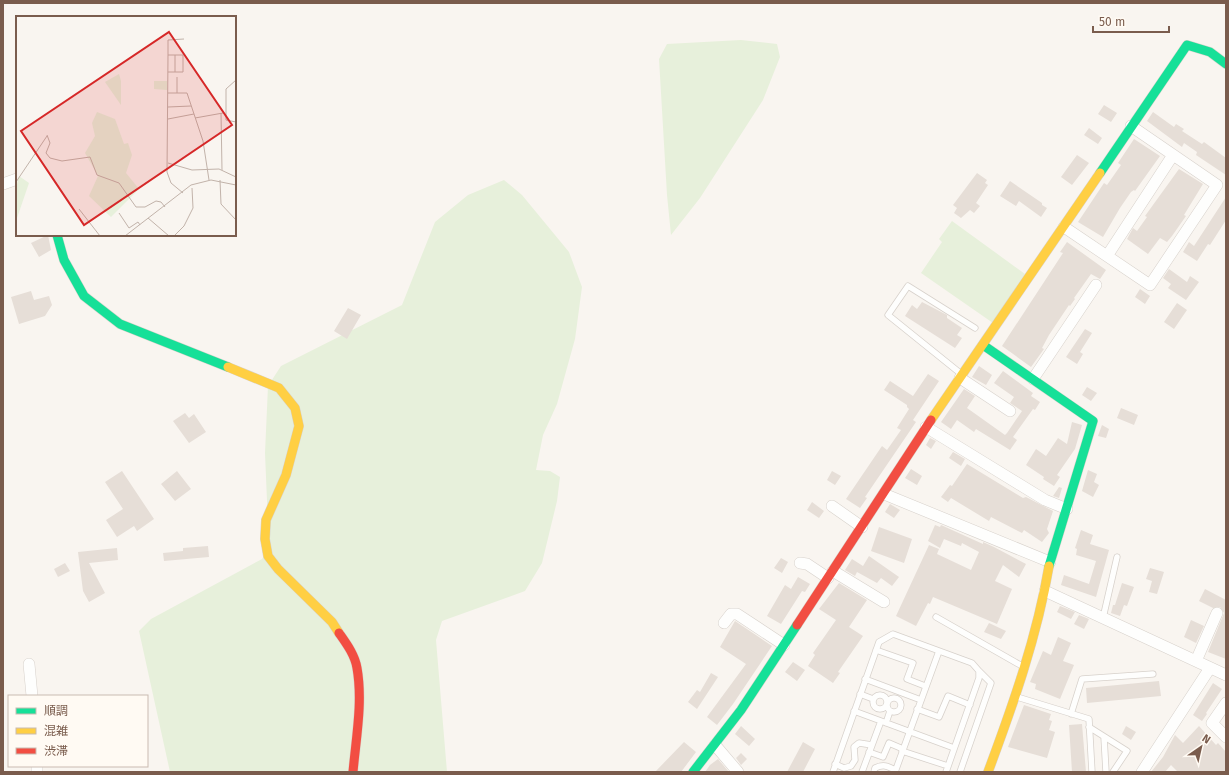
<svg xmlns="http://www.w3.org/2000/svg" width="1229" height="775" font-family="'Fira Sans','Noto Sans JP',sans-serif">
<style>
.green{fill:#e7f0db}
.building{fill:#e6ded7}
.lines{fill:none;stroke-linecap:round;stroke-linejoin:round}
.lane-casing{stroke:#d7d1cb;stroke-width:7}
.street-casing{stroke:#d7d1cb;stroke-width:12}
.fast-casing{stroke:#d9d2cb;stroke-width:10}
.slow-casing{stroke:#d9d2cb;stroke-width:10}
.jam-casing{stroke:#d9d2cb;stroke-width:10}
.lane{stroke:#fefefd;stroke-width:5.5}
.street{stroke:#fefefd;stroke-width:11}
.fast{stroke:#16e098;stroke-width:9}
.slow{stroke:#ffcf43;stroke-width:9}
.jam{stroke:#f24e42;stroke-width:9}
.inset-road{fill:none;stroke:#c2b3aa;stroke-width:1}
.view{fill:#d62828;fill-opacity:0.15;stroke:#d62828;stroke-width:2}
.inset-edge{fill:none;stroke:#7a5c4d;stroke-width:2}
</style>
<rect width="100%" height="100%" fill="#f9f5f0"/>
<path class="green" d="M741,40L777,44L780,57L763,100L700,198L671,235L667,195L659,59L667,44Z
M504,180L522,195L569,252L582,287L575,339L557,404L543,435L536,470L550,471L560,477L557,501L542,563L525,591L442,621L436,640L447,772H170L139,631L151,619L262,559L269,549L265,453L268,386L281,366L402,305L435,222L468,195Z
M952,221L1025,274L993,323L921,273L942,242L939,239Z"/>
<path class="building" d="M1104,105L1117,113L1111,122L1098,114Z
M1153,112L1174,127L1176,124L1184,129L1182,131L1202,144L1204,142L1226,158V175L1196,155L1197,152L1184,143L1182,147L1147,121Z
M1089,128L1102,138L1098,144L1084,135Z
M1134,139L1160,156L1135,191L1134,190L1131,192L1120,208L1103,237L1078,222L1104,183L1107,185L1121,165L1118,163Z
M1077,155L1089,163L1072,185L1061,177Z
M1179,169L1203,184L1184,215L1186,216L1172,236L1167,242L1160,238L1148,254L1127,239L1133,228L1137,231L1147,217L1145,216Z
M977,173L987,180L985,183L988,185L976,203L980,206L974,213L970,210L961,218L954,213L957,208L953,205Z
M1010,181L1042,203V205L1047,208L1041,217L1019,201L1016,206L1000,196Z
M1226,197V220L1210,245L1208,244L1197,261L1183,252L1189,242L1194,246Z
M48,235L51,250L39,257L31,243Z
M1067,242L1106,270L1100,279L1091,274L1074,298L1075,299L1070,306L1069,305L1049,335L1042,348L1044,349L1031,367L1002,346L1063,253L1060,252Z
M1169,269L1187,282L1190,276L1199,282L1186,300L1168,288L1171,284L1163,278Z
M1140,289L1150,296L1145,304L1135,297Z
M31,291L34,300L49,296L52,305L45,316L19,324L11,297Z
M922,302L947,315V318L962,328L957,335L962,338L955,348L905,316L912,305L917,309Z
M1177,303L1187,310L1174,329L1164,322Z
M348,308L361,315L347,339L334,331Z
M1085,329L1092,333L1080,352L1083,354L1077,364L1066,357Z
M979,366L992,375L986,385L972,377Z
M1003,371L1033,393L1031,396L1040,402L1035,410L1033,409L1013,437L1017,440L1010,450L976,429L974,432L957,420L951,429L941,422L964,389L975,396L967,408L1005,435L1007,433L1022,411L1010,403L1014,397L994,383Z
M928,374L939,381L913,420L916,422L865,497L867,498L860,508L846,499L882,446L887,450L901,430L897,428L909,409L907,407V405L884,390L890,381L913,396Z
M1087,387L1097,393L1091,401L1082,395Z
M1121,408L1138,415L1134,425L1117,418Z
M185,413L189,418L194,414L206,432L189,443L173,421Z
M1072,422L1082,425L1075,449L1057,475L1060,477L1054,486L1043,479L1044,477L1026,465L1036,449L1046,456L1058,438L1067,444Z
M1102,425L1109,429L1106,438L1098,436Z
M930,438L936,441L931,449L926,445Z
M953,452L965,459L961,466L949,458Z
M967,464L1023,498L1026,497L1053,511L1047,529L1049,533L1042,542L1024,530L1022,533L991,517L989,521L951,498L948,502L941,497L950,485L952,486Z
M911,469L922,476L917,485L905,478Z
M1088,470L1097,474L1094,482L1099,485L1093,497L1082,491Z
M122,471L154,519L137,531L134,526L117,537L106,520L123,509L105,482Z
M177,471L191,489L175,501L161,484Z
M832,471L841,476L835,485L827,480Z
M1059,487L1062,488L1059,498L1053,496Z
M812,502L824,511L819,518L807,510Z
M890,504L900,510L894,518L885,512Z
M935,525L940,527L941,525L983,544V542L994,547L1026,564L1019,577L1003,565L995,581L1012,589L997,624L933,597L930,604L928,603L916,626L896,616L929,545L939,549L937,554L971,570L979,552L962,543L961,546L944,539L940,548L928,541Z
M879,527L912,539L904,563L871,551Z
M1081,530L1093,535L1090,544L1109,550L1096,597L1061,585L1064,575L1089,584L1096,561L1076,555L1077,549L1075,548Z
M208,546L209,557L164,561L163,553L183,551V548Z
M117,548L118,560L89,563L105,593L89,602L83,591L78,552Z
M869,556L899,577L892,586L881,578L877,583L857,572L855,576L845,570L852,559L863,566Z
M781,558L788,562L782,573L774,568Z
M65,563L70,571L58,577L54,569Z
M1150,568L1164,572L1157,594L1149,592L1152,581L1146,579Z
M798,577L810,584L805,592L802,591L781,624L767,616L785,585L791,589Z
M839,583L867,600L849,627L863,636L838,672L840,673L833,683L808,666L815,655L813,653L836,620L819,609Z
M1122,583L1134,587L1127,606L1124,605L1120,616L1111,613L1113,605H1115Z
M1205,589L1226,600V659L1208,652L1224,613L1220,607L1213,608L1199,601Z
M1060,606L1075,612L1071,619L1057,612Z
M1079,615L1089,619L1084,629L1074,624Z
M1191,620L1204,626L1196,643L1184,637Z
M735,621L772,646L733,704L717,725L707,717L746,664L720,647Z
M989,623L1006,631L1001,639L984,632Z
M1058,637L1071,643L1063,661L1074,665L1060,699L1035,689L1036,684L1030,682L1043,651L1051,655Z
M793,662L805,670L797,681L785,672Z
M711,673L718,677L697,709L688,702L697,690L700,692Z
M1159,681L1161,696L1087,703L1086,688Z
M1213,683L1222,689L1206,713L1207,714L1202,721L1193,715Z
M1024,705L1051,714L1049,720L1052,721L1049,730L1055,732L1047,758L1008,747Z
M1082,724L1086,772H1072L1069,725Z
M741,726L755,739L749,746L735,734Z
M1126,726L1136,732L1131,740L1122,734Z
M1199,726L1216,745L1218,743L1226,752V772H1178L1171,765L1165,772H1151L1163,757L1175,735L1183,743Z
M684,742L696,752L681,772H655Z
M803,742L815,749L803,772H787Z
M741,753L747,759L741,765L736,758Z
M718,759L729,772H705L710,765Z"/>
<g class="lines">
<g class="lane-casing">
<path id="lane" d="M960,373L888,315L908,286L975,328
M936,617L1022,666
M1103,618L1117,557
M876,650L913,663L907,679L925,686
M865,679L921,700
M860,694L873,699
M873 702a7 7 0 1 1 14 0a7 7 0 1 1-14 0Z
M1017,697L1089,719L1092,772
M887 705a7 7 0 1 1 14 0a7 7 0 1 1-14 0Z
M917,709L939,717L948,696L970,705
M854,711L954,748
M1071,714L1082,679L1153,674
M886,723L890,711
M1089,727L1127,751L1113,772
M1104,737L1106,772
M902,751L948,766
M869,752L883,757L889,743L903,749
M835,764L844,768L851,766L855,760L854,747L859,743L872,745
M833,772L879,642L893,634L972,663L979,671V678L946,772
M862,772L881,721
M874,772L875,768C883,764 888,766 895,770
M895,772L939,651
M960,772L991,683L979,671"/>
</g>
<g class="street-casing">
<path id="street" d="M3,184L17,179
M1064,227L1150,285L1217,185L1131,126
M1107,256L1173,155
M960,378L1010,411
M1033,379L1096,285
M926,427L1045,500L1067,509
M884,494L1050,562
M832,506L862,527
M800,563L807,564L828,578
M833,571L884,602
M1045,591L1226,675
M724,623L731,614H737L784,645
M1196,661L1217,613
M29,664L32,696
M1226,703L1212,723L1226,737
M715,745L738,772
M37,766V772
M1142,772L1210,668"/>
</g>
<g class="fast-casing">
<path id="fast" d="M1100,173L1187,45L1210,52L1226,64
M57,235L64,260L84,296L120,324L228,367
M983,345L1093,421L1049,566
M693,772L741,710L797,625"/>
</g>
<g class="slow-casing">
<path id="slow" d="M228,367L279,388L295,408L299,426L286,475L266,520L265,539L268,556L278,569L332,622L339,633
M931,420L1100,173
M988,772C1013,705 1037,637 1049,566"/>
</g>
<g class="jam-casing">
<path id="jam" d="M797,625L931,420
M339,633C346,643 355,655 357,668C363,702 356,738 353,772"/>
</g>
<use href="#lane" class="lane"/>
<use href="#street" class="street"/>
<use href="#fast" class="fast"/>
<use href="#slow" class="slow"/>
<use href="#jam" class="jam"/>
</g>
<g transform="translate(16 16)">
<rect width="220" height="220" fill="#f9f5f0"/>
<path d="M103,58L105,65V89L89,66ZM138,65H151V74L138,73ZM81,96L99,103L108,128L112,127L116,139L110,157L123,173L95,201L73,180L82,160L69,137L79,120L76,107ZM3,160L13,167L0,205V172Z" fill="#e7f0db"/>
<path class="inset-road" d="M152,39H167V56H152M159,39V56M161,61V77M220,64L210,73V104L220,106M152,77H171L187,125L193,164M152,91L175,90M205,97L206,154M179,102L207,97M152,103L178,98M31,119L34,127L30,137L34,142L46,145L74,141L81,159L103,167L120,191H129L140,185L145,186L149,191M152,147L176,154L203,153L220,161M204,164L205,188L220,204M0,166L31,120M167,177L155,167L151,156L152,39V24L168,23M63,193L84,220M103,197L113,212L122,206L124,209M132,202L153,220M109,220L175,169L195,164L220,169M158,220L168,210L177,192L176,172"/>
<path class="view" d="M153,16L216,109L68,209L5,115Z"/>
<rect width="220" height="220" class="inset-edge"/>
</g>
<rect width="1229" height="775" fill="none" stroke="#7a5c4d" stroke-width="8"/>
<rect x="8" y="695" width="140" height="72" fill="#fffaf3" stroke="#cabbb1"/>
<rect x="16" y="708" width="20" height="6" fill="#16e098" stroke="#cabbb1"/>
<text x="44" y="715" font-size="12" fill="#7a5c4d">順調</text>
<rect x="16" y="728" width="20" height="6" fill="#ffcf43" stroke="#cabbb1"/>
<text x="44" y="735" font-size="12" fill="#7a5c4d">混雑</text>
<rect x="16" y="748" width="20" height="6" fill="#f24e42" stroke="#cabbb1"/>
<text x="44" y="755" font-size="12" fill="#7a5c4d">渋滞</text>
<g transform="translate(1201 747) rotate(34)" stroke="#fffaf3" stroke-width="3" paint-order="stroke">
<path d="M0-3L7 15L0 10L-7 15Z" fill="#7a5c4d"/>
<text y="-6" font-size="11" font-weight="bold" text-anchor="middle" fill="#7a5c4d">N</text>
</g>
<path d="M1093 26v6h76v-6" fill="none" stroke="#7a5c4d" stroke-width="2"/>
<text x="1099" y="26" font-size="12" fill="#7a5c4d" stroke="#fffaf3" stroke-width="3" paint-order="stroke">50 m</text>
</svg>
